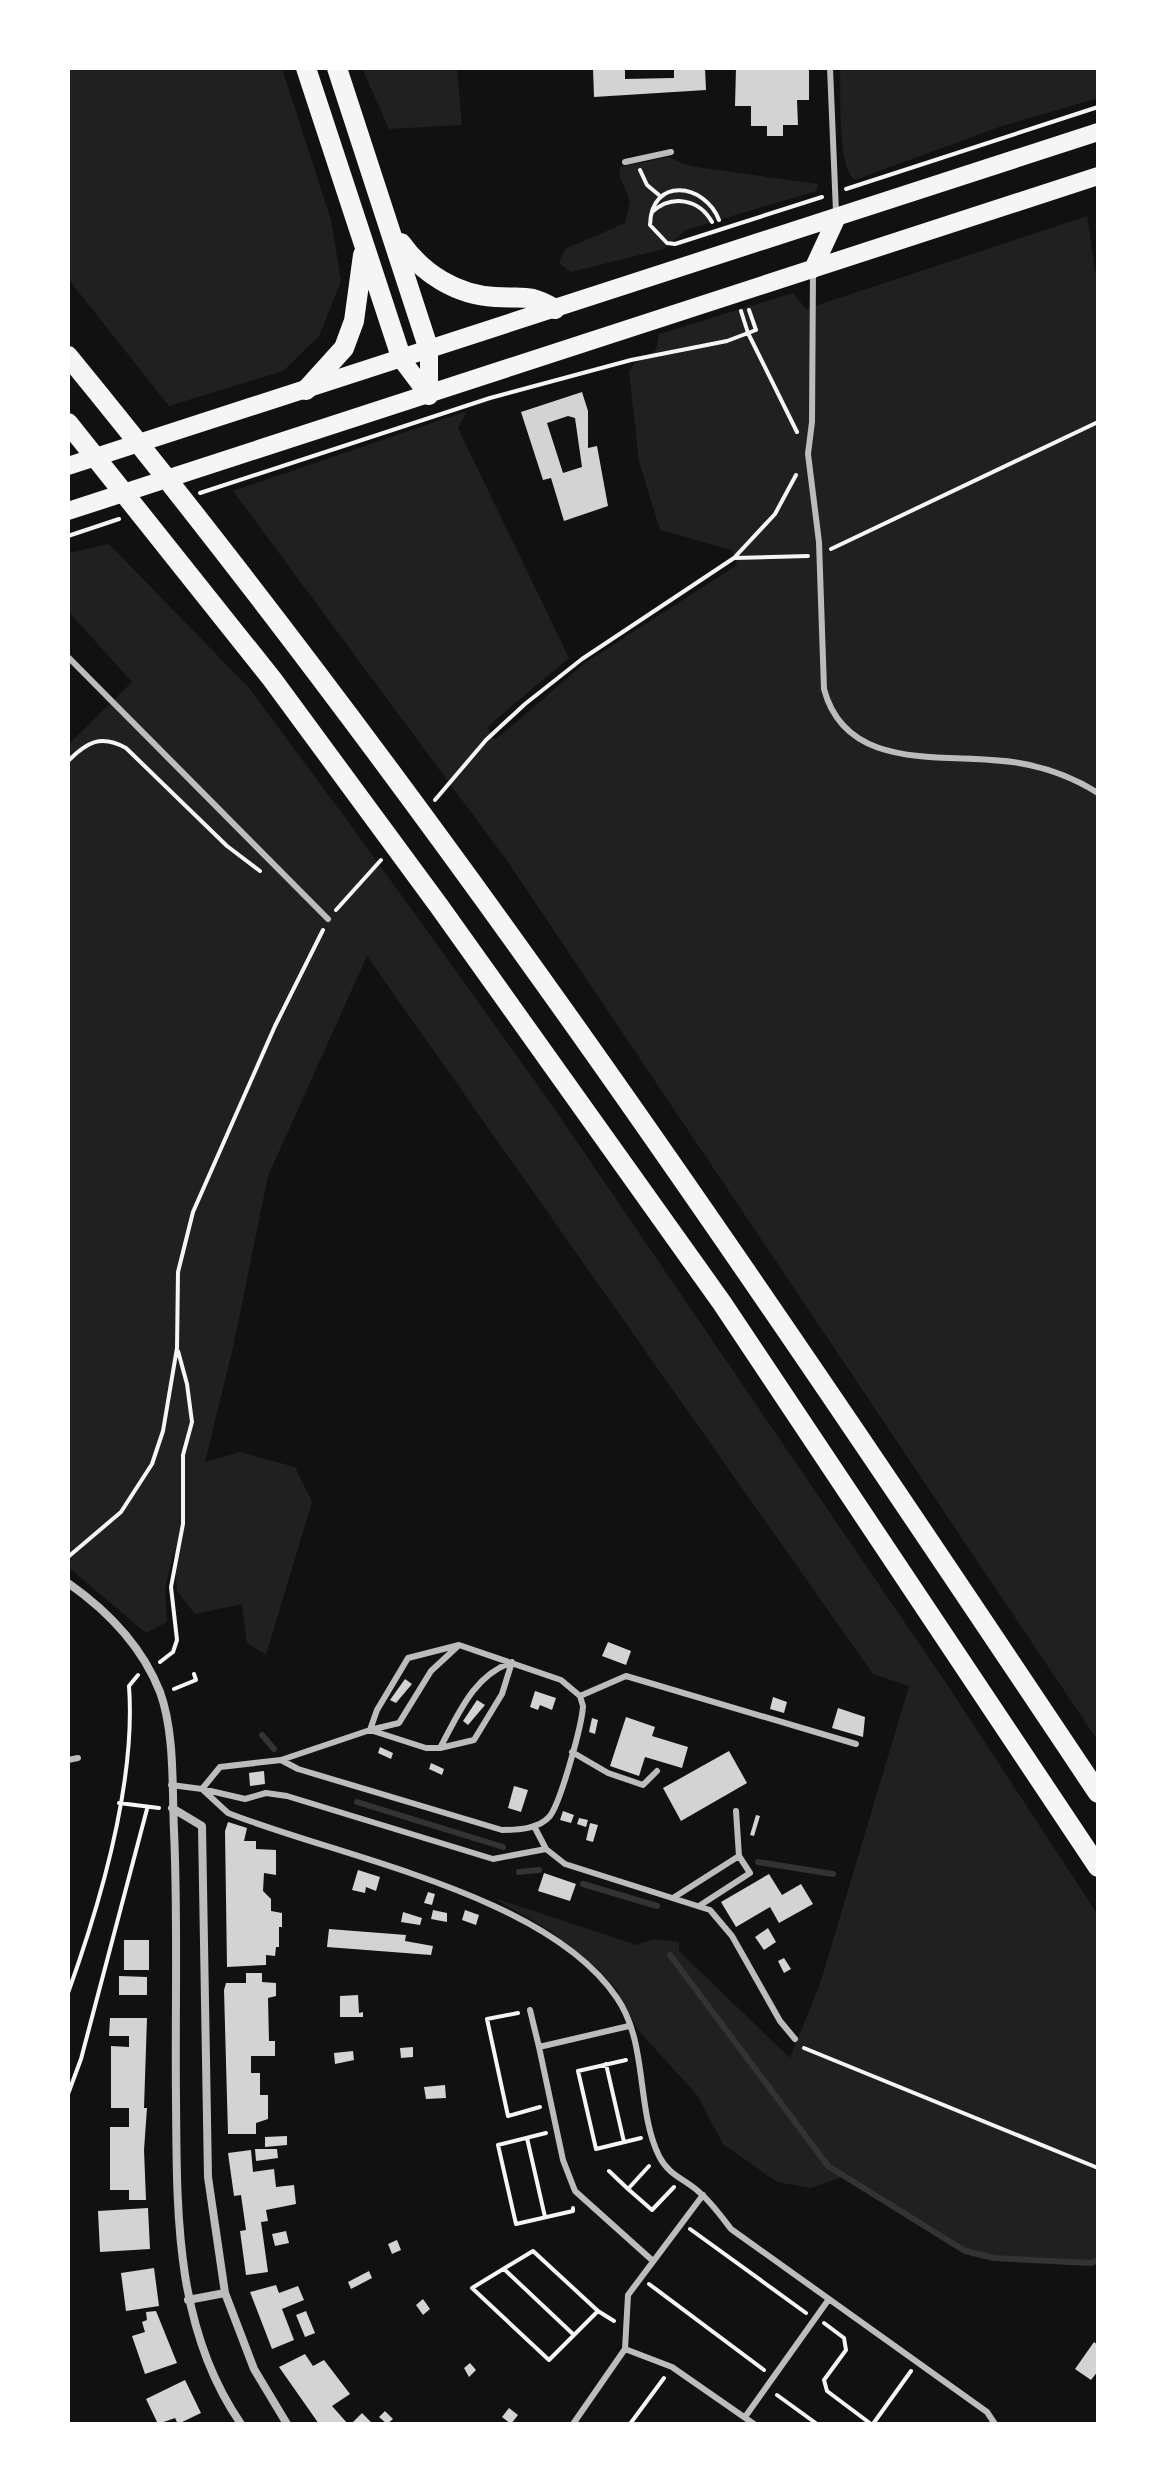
<svg xmlns="http://www.w3.org/2000/svg" width="1166" height="2492" font-family="Mulish,sans-serif">
<style>
.green{fill:#202020}
.lines{fill:none;stroke-linecap:round;stroke-linejoin:round}
.stream{stroke:#333;stroke-width:6}
.building{fill:#d3d3d3;fill-rule:evenodd}
.path{stroke:#f5f5f5;stroke-width:4}
.service{stroke:#bcbcbc;stroke-width:6}
.minor{stroke:#bcbcbc;stroke-width:8}
.primary{stroke:#f5f5f5;stroke-width:18}
.motorway{stroke:#f5f5f5;stroke-width:20}
</style>
<rect width="100%" height="100%" fill="#111"/>
<path class="green" d="M68,68H282L331,220L341,281L319,336L283,371L169,406L73,285L68,277Z
M362,68H457L462,125L389,129Z
M840,68H1098V98L999,127L855,180C837,167 841,92 840,68Z
M668,157L690,166L818,184L816,191L686,230L664,249L571,272L559,263L565,249L625,223L630,201L619,175L620,167Z
M1087,216L1098,290V1741L508,862L233,491L467,411L458,428L569,658L487,727L495,740L585,663L737,565L732,550L660,530L639,461L629,372L634,364L656,350L659,334L793,293L806,309Z
M109,544L249,688L358,835L545,1095L946,1683L1098,1915V2262L993,2260L965,2253L842,2177L811,2188L777,2182L723,2144L697,2095L638,2030L617,1990L598,1969L552,1932L494,1898L637,1945L653,1939L679,1942V1951L790,2058L820,1984L909,1686L873,1674L367,956L268,1176L234,1343L205,1462L240,1452L295,1467L312,1502L266,1655L247,1643L242,1604L195,1614L177,1591L174,1550L165,1590L167,1622L146,1633L68,1567V745L132,682L68,611V553Z"/>
<g class="lines">
<path class="stream" d="M262,1735L274,1749
M357,1802L503,1847
M758,1862L833,1874
M519,1872L539,1870
M583,1884L657,1906
M670,1955L828,2166L965,2251L994,2258L1091,2263L1098,2260"/>
</g>
<path class="building" d="M593,68H625V79L674,78V68H705L706,90L594,97Z
M736,68L809,69V100H797L798,125H783V136H767V126H751V106H735Z
M582,392L588,411V448L597,446L608,506L564,521L551,478L543,480L521,412ZM568,416L575,418L582,467L563,473L547,423Z
M608,1642L631,1651L626,1665L602,1656Z
M405,1679L412,1684L396,1703L390,1700Z
M535,1691L556,1698L552,1710L540,1705L538,1710L530,1707Z
M773,1697L787,1702L784,1713L770,1709Z
M477,1700L485,1705L468,1725L463,1721Z
M838,1708L865,1717L863,1737L832,1728Z
M626,1717L655,1727L652,1736L688,1747L682,1768L645,1757L639,1776L610,1766Z
M592,1718L598,1720L595,1734L589,1732Z
M380,1747L393,1753L391,1759L378,1753Z
M729,1751L747,1783L681,1821L663,1788Z
M431,1763L444,1769L442,1775L429,1769Z
M264,1771L265,1784L250,1786L249,1773Z
M514,1786L528,1790L521,1812L508,1808Z
M563,1811L574,1815L571,1823L560,1820Z
M756,1815L760,1816L754,1836L750,1835Z
M579,1818L588,1820L586,1827L577,1824Z
M228,1822L247,1828L244,1841H256V1849L276,1850V1875L264,1873L263,1891L271,1899V1911L282,1913V1927H279V1947H276L275,1956L266,1955V1965L227,1967L225,1831Z
M590,1823L598,1825L593,1842L586,1840Z
M358,1870L380,1877L376,1891L366,1887L365,1893L352,1890Z
M544,1873L576,1884L570,1901L538,1891Z
M769,1874L782,1895L801,1884L813,1904L779,1923L770,1907L736,1927L721,1902Z
M428,1892L435,1894L432,1905L424,1903Z
M433,1910L447,1913V1922L431,1919Z
M465,1910L479,1915L476,1925L462,1920Z
M403,1912L422,1918L420,1925L401,1922Z
M768,1928L776,1942L764,1950L755,1937Z
M329,1929L406,1935L405,1941L433,1946L431,1955L327,1947Z
M124,1940H149V1970H124Z
M784,1958L791,1969L784,1973L778,1961Z
M246,1973H262V1982L276,1983V1996L268,1998L269,2041H275V2056H251V2073H260V2095H268V2119L256,2123V2134H228L224,1990L226,1983H246Z
M119,1976L147,1977V1995H119Z
M358,1995L359,2013L363,2012V2017H340V1996Z
M110,2018H147L144,2108H147L144,2150L146,2200H129V2190H110V2127H129V2108H111V2046L129,2047V2036H109Z
M413,2047V2057L401,2058L400,2048Z
M353,2051L354,2060L335,2064L334,2053Z
M445,2085L446,2098L426,2099L424,2087Z
M287,2136V2145L265,2147V2137Z
M255,2149H277L278,2158L256,2161Z
M251,2150L253,2172L274,2169L276,2187L294,2185L296,2204L266,2210L268,2221L261,2222L268,2272L246,2275L240,2231L246,2230L241,2195L234,2196L228,2153Z
M148,2208L150,2249L100,2252L98,2211Z
M286,2231L289,2243L275,2246L272,2234Z
M397,2240L401,2250L392,2254L388,2244Z
M154,2268L159,2306L126,2311L121,2273Z
M369,2271L372,2278L351,2289L348,2282Z
M276,2285L279,2293L298,2286L304,2300L282,2309L294,2340L272,2349L250,2292Z
M423,2299L430,2309L423,2315L416,2305Z
M156,2311L177,2363L145,2374L132,2336L145,2332L142,2322L147,2320L146,2312Z
M306,2311L315,2333L305,2337L296,2315Z
M1094,2342L1098,2345V2371L1091,2380L1075,2369Z
M305,2354L313,2366L324,2360L350,2394L332,2406L348,2424H319L279,2367Z
M470,2363L476,2370L469,2377L464,2368Z
M185,2380L201,2413L178,2424L175,2418L158,2424L146,2399Z
M509,2408L518,2415L511,2424L502,2417Z
M385,2411L393,2419L387,2424L379,2417Z
M362,2413L373,2424H351Z"/>
<g class="lines">
<path class="path" d="M640,170L647,185L659,195
M846,189L1098,107
M652,212C672,194 699,199 712,222
M719,220C705,183 651,176 650,225L667,243L675,244L822,197
M741,311L748,333L797,432
M200,493L490,398L631,360L727,341L756,330L749,310
M68,536L119,519
M831,549L1098,422
M734,558L808,556
M68,761C87,742 101,734 126,748L227,846L260,871
M435,800L486,740L525,704L582,659L734,558L775,514L796,475
M336,910L381,860
M68,1557L121,1512L152,1464L163,1431L177,1348L178,1272L193,1212L275,1026L323,930
M160,1662L173,1652L177,1640L171,1587L183,1524V1455L192,1422L187,1384L178,1351
M174,1689L196,1680L194,1674
M119,1803L159,1808
M68,1993C100,1904 136,1781 129,1686L138,1675
M518,2013L487,2019L508,2116L540,2107
M804,2048L1098,2168
M626,2060L578,2071L596,2149L641,2138
M606,2064L624,2142
M68,2094L81,2059L147,1809
M546,2133L498,2145L516,2224L573,2211V2208
M527,2138L545,2217
M649,2166L628,2189L652,2210L674,2187
M609,2171L628,2189
M690,2229L806,2313
M504,2269L574,2335L598,2311
M649,2284L764,2370
M824,2323L844,2338L846,2350L824,2380L827,2391L871,2424
M574,2335L549,2360L472,2288L533,2251L598,2311L614,2321
M777,2395L817,2424
M630,2424L664,2378
M873,2424L911,2371"/>
<path class="service" d="M830,68L836,212
M625,162L671,152
M813,271L812,422L808,454L819,542L824,689C847,776 950,751 1019,763C1048,768 1073,777 1098,793
M68,657L328,919
M458,1646L431,1671L399,1723L370,1730L426,1748H440C459,1713 473,1676 512,1662
M580,1696L626,1676L856,1744
M440,1748L474,1740L502,1694L512,1662
M572,1752L608,1773L643,1785L657,1771
M68,1760L78,1758
M281,1760L370,1730L377,1710L408,1658L459,1645L561,1680L580,1696L583,1706C582,1725 561,1801 550,1816C539,1829 518,1830 502,1830L298,1769L281,1760L220,1767L202,1789L245,1799L266,1793L287,1796L493,1859L546,1849
M171,1785L202,1789L228,1813C342,1858 547,1894 617,1998C648,2043 636,2109 659,2156C669,2176 685,2179 699,2192C711,2202 721,2216 731,2229L987,2412L995,2424
M534,1826L546,1849L565,1864L710,1910L732,1936L780,2021L795,2039
M673,1898L739,1856L736,1811
M699,1906L750,1873L739,1856
M530,2010L539,2047
M629,2026L539,2047L563,2160L575,2191L653,2261
M625,2349L672,2367L754,2424
M745,2417L829,2299
M573,2424L625,2349L628,2295L703,2195"/>
<path class="minor" d="M68,1583C108,1611 142,1646 160,1692C175,1733 172,1788 174,1831C178,1919 175,2009 176,2097C177,2210 174,2327 241,2424
M172,1808L202,1826L208,2177L225,2293L188,2300
M225,2293L254,2369L287,2424"/>
<path class="primary" d="M813,269L837,217
M429,350V396
M402,360L429,396
M68,466L1098,132
M68,511L1098,176"/>
<path class="motorway" d="M306,68L402,360
M337,68L429,350
M401,243C423,274 457,295 495,297C525,299 527,293 555,309
M68,356C442,813 770,1302 1098,1793
M306,390L344,348L354,321L363,255
M68,423L272,679L439,906L722,1303L1098,1867"/>
</g>
<rect width="1166" height="2492" fill="none" stroke="#ffffff" stroke-width="140"/>
</svg>
